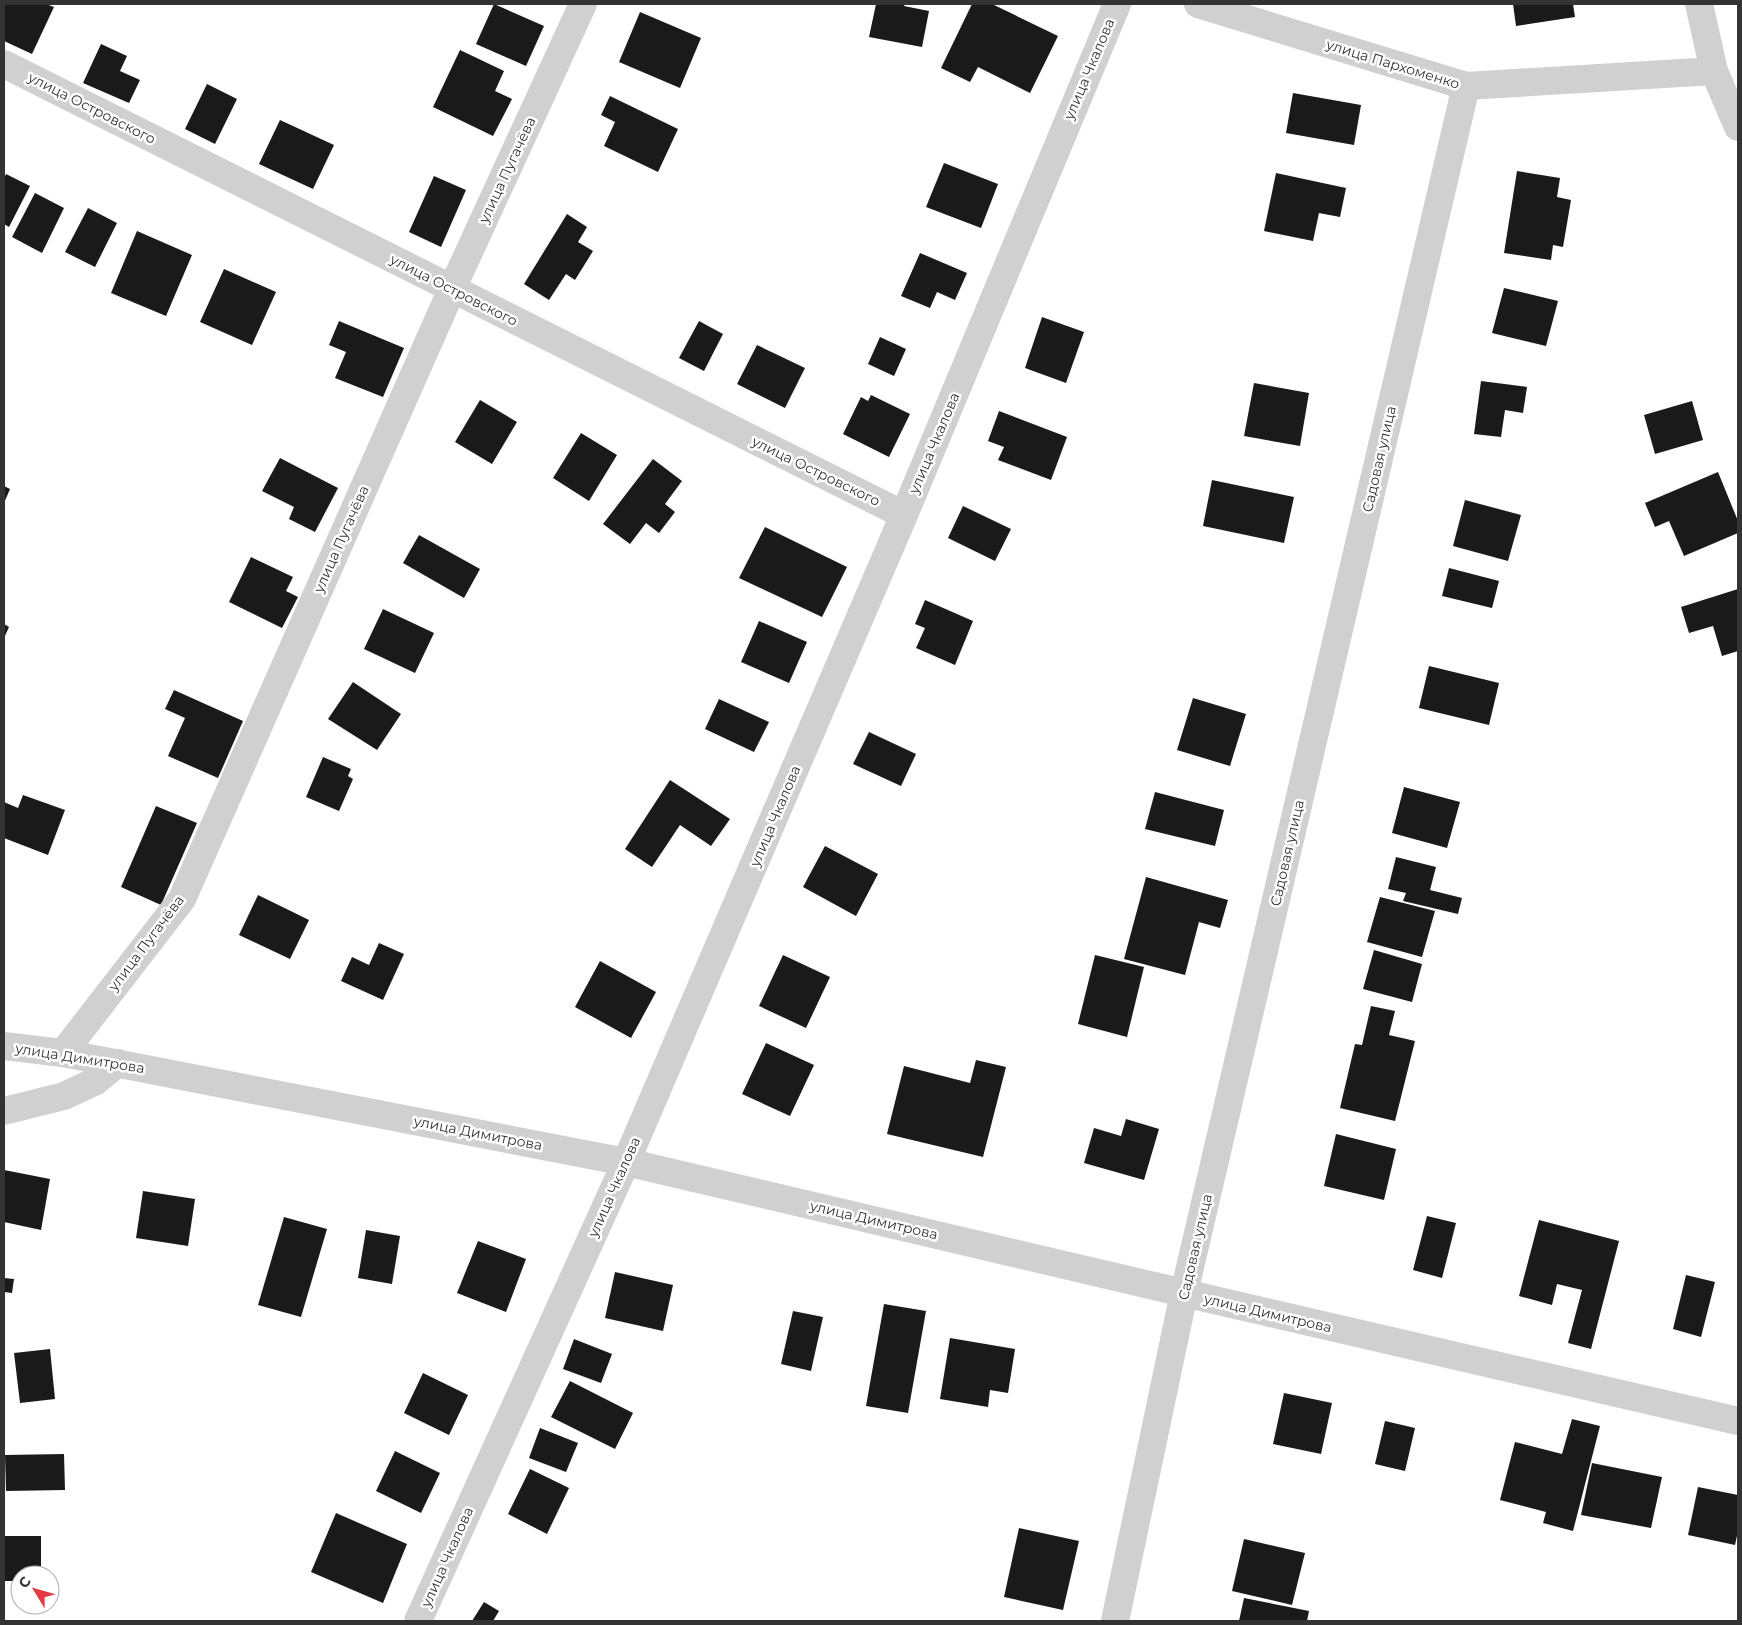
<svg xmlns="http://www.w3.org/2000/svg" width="1742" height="1625" font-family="Montserrat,sans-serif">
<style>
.building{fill:#1a1a1a}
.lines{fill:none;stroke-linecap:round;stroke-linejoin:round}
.minor{stroke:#d0d0d0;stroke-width:28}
.tertiary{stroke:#d0d0d0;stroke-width:28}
.labels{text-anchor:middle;stroke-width:5;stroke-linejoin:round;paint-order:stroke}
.street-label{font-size:14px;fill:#333;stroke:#fff}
</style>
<rect width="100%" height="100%" fill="#fff"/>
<path class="building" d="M4,4H46L54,7L32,54L4,41Z
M494,4L544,26L526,66L476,44Z
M876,4H905L904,6L929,11L922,47L869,37Z
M972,4H992L1058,36L1030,93L978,67L970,82L941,68Z
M1513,4H1573L1575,17L1516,26Z
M640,12L701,38L680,88L619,62Z
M101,44L127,56L120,71L140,80L129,103L83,83Z
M460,50L504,71L495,91L512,99L493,136L433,107Z
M207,84L237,99L215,144L185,129Z
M1293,93L1361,105L1354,145L1286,133Z
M610,96L678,129L658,172L604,146L615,122L601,115Z
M280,120L334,145L313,189L259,164Z
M944,163L998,184L981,228L926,207Z
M1517,171L1560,178L1557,197L1571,200L1563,247L1553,245L1551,260L1504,253Z
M1276,173L1346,188L1340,217L1319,213L1313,241L1264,231Z
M6,174L30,186L9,227L4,224V179Z
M434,176L466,190L441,247L409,232Z
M35,193L64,208L42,253L12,237Z
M88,208L117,223L95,267L65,252Z
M567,214L587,227L578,242L593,251L575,280L566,274L549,300L524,284Z
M137,231L192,255L166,316L111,293Z
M920,253L967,273L955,300L937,292L930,308L901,296Z
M224,269L276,292L252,345L200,322Z
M1504,288L1558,301L1546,346L1492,333Z
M1042,317L1084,332L1066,383L1025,368Z
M339,321L404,348L383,397L335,378L346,352L329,345Z
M699,321L723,334L704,371L679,358Z
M880,337L906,349L894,376L868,364Z
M757,345L805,368L785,408L737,384Z
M1481,381L1527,387L1523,413L1505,410L1501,437L1474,434Z
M1254,383L1309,393L1300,446L1244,436Z
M871,395L910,414L889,457L843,434L861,397L868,401Z
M480,400L517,422L492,464L455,442Z
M1692,401L1703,440L1655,454L1644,415Z
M999,411L1067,437L1051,480L998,460L1004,447L988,441Z
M581,433L617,455L589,501L553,478Z
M280,458L338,488L315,532L289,519L294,507L262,491Z
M653,459L682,481L665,504L675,512L659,533L646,523L630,544L603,524Z
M1718,472L1738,521V533L1684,556L1669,521L1655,527L1645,503Z
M1212,480L1294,497L1284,543L1203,526Z
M4,486L10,489L4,503Z
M1465,500L1521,515L1508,561L1453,546Z
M963,506L1011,529L995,561L948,538Z
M765,527L847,567L822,617L739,578Z
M419,535L480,569L464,598L403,563Z
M251,557L293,577L286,591L298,597L282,628L229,602Z
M1449,568L1499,581L1492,608L1442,596Z
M1738,589V651L1722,656L1713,626L1689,633L1681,607Z
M925,600L973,621L955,665L916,648L925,628L915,624Z
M383,609L434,633L415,673L364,649Z
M759,621L807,642L789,683L741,662Z
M4,624L9,627L4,638Z
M1429,666L1499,683L1489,725L1419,708Z
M353,682L401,714L377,750L328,719Z
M174,690L243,721L218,778L168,756L185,718L165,709Z
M1193,698L1246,714L1230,766L1177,750Z
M719,699L769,722L754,752L705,729Z
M869,732L916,754L901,786L853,764Z
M323,757L351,769L348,776L353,779L339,811L306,797Z
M670,780L730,819L711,846L680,825L652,867L625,849Z
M1404,787L1460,802L1447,848L1392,833Z
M1155,792L1224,810L1215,846L1145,829Z
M23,795L65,810L48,855L4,838V802L18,808Z
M156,806L197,823L161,905L121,887Z
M825,846L878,874L856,916L803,887Z
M1396,857L1436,867L1430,890L1462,898L1458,914L1403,901L1406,893L1388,889Z
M1146,877L1228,900L1220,928L1199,922L1185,975L1124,959Z
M258,895L309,920L290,959L239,935Z
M1380,897L1435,911L1422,957L1367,942Z
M379,943L404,954L383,1000L341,981L352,957L369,965Z
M1374,950L1422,964L1412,1002L1363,989Z
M783,955L830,977L806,1028L759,1006Z
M1095,955L1144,967L1127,1037L1078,1024Z
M600,961L656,992L631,1038L575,1007Z
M1371,1006L1395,1011L1389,1035L1415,1041L1395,1121L1340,1108L1355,1044L1362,1045Z
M766,1043L814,1065L790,1116L742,1094Z
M976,1060L1006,1067L983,1157L887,1134L904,1066L970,1083Z
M1126,1119L1159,1129L1144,1180L1084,1163L1094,1128L1121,1136Z
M1336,1134L1396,1149L1384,1200L1324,1186Z
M4,1170L50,1179L41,1230L4,1222Z
M143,1191L195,1199L188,1246L136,1238Z
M1427,1216L1456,1223L1442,1278L1413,1270Z
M284,1217L327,1229L301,1317L258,1305Z
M1539,1220L1619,1241L1591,1349L1568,1343L1582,1290L1557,1284L1552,1305L1519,1296Z
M366,1230L400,1236L392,1284L358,1278Z
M478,1241L526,1259L506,1312L457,1293Z
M615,1272L673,1285L663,1331L605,1318Z
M1686,1275L1715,1282L1701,1337L1673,1329Z
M4,1278L14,1279L12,1293L4,1292Z
M884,1304L926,1311L908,1413L866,1406Z
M793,1311L823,1317L811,1371L781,1364Z
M950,1338L1015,1349L1008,1393L990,1390L988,1407L940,1399Z
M574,1339L612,1354L601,1383L563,1369Z
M50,1349L55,1399L20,1403L14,1353Z
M423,1373L468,1395L449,1435L404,1413Z
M570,1381L633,1413L615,1449L551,1417Z
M1284,1393L1332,1403L1321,1454L1273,1444Z
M1572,1419L1600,1426L1573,1531L1543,1523L1546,1512L1500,1500L1515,1442L1562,1454Z
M1385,1421L1415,1428L1405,1471L1375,1464Z
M540,1428L578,1443L566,1472L529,1458Z
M395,1451L440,1473L421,1513L376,1491Z
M64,1454L65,1490L6,1491L5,1455Z
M1592,1463L1662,1477L1651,1528L1581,1515Z
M530,1469L569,1488L547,1534L508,1514Z
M1698,1487L1738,1495V1531L1735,1545L1688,1535Z
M336,1513L407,1544L383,1603L311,1572Z
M1019,1528L1079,1541L1063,1610L1004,1597Z
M5,1536H41V1575H20V1581H5Z
M1244,1539L1305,1553L1292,1605L1232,1591Z
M1244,1598L1309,1611L1307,1621H1239Z
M484,1602L499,1611L493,1621H472Z"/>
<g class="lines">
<path class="minor" d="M1198,4L1466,86L1714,71
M4,64L904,515
M1466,86L1184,1293L1738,1421
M63,1053L182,899L452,289L583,4
M4,1111L64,1096L96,1081L118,1063
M418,1621L626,1162L904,515L1117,4"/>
<path class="tertiary" d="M1699,4L1714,71L1738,127
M4,1046L63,1053L626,1162L1184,1293L1115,1621"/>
</g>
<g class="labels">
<g class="street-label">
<text transform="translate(1393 64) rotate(17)" y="5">улица Пархоменко</text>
<text transform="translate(1089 69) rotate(-67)" y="5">улица Чкалова</text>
<text transform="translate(92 108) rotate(27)" y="5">улица Островского</text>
<text transform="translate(507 170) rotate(-65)" y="5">улица Пугачёва</text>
<text transform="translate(454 290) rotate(27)" y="5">улица Островского</text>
<text transform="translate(934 443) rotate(-67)" y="5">улица Чкалова</text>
<text transform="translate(1379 459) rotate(-77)" y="5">Садовая улица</text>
<text transform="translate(816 471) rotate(26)" y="5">улица Островского</text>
<text transform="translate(341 539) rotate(-66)" y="5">улица Пугачёва</text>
<text transform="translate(775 816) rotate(-67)" y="5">улица Чкалова</text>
<text transform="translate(1287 853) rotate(-77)" y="5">Садовая улица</text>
<text transform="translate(146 943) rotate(-53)" y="5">улица Пугачёва</text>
<text transform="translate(80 1058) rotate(9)" y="5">улица Димитрова</text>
<text transform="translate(478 1133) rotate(11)" y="5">улица Димитрова</text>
<text transform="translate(614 1187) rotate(-66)" y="5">улица Чкалова</text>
<text transform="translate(874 1220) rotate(13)" y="5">улица Димитрова</text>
<text transform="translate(1195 1247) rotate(-77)" y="5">Садовая улица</text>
<text transform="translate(1268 1313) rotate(13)" y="5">улица Димитрова</text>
<text transform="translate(447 1557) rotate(-66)" y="5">улица Чкалова</text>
</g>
</g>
<rect width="1742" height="1625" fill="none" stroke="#333333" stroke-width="10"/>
<g transform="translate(35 1590) rotate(307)"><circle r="24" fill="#ffffff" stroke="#adadad"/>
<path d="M0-4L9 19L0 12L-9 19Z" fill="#e63946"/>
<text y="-8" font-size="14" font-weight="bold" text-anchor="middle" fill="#333333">С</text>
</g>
</svg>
